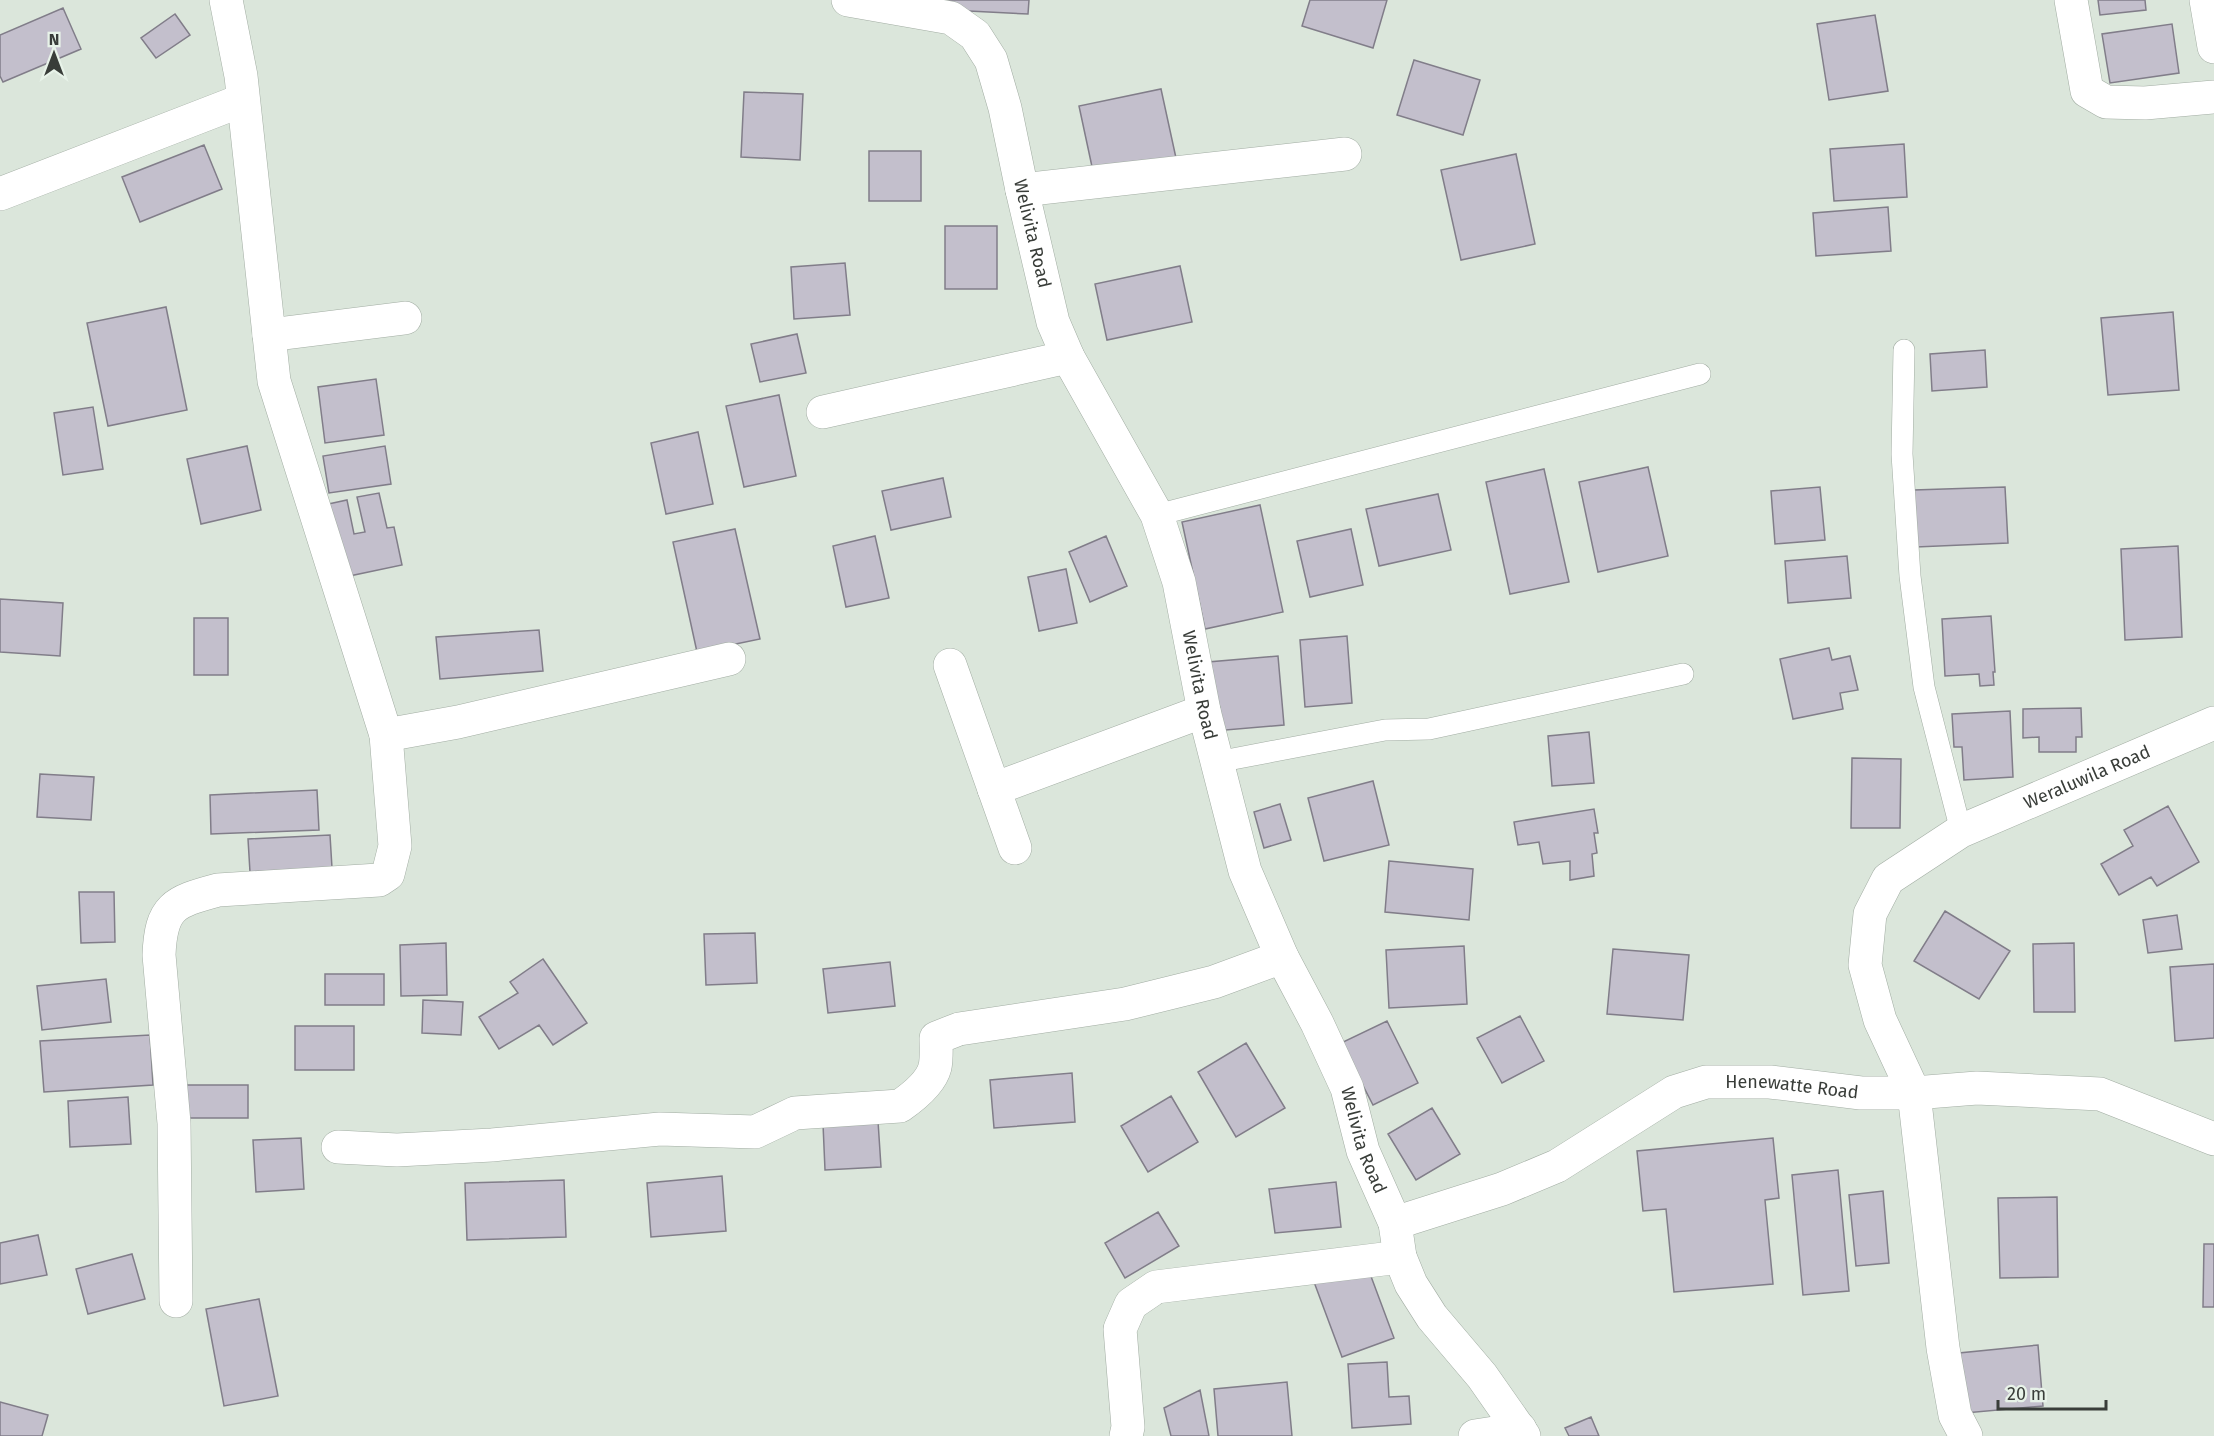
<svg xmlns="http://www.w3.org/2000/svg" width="2214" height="1436" font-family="'Fira Sans',sans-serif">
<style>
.building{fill:#c3bfcc;stroke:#817d89;stroke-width:1.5}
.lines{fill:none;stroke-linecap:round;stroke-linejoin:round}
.lane-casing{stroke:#a2ada3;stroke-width:22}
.street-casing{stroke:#a2ada3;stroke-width:34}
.secondary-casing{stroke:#a2ada3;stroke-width:34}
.lane{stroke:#fff;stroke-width:21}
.street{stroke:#fff;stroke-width:33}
.secondary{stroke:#fff;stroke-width:33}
.labels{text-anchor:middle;stroke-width:5;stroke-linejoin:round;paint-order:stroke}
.street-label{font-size:18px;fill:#393d39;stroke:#e8f3e9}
</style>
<rect width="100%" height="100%" fill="#dbe6db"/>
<path class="building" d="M910,0H1029L1028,14L910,8Z
M1310,0H1387L1373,48L1302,26Z
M2098,0H2145L2146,10L2100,15Z
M63,8L81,49L3,82L0,76V35Z
M175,14L190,35L156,58L141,38Z
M1875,15L1888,91L1829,100L1817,24Z
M2172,24L2179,73L2110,83L2102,34Z
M1414,60L1480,80L1463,135L1397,115Z
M1161,89L1176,158L1094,176L1079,106Z
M744,92L803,94L800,160L741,157Z
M1904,144L1907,197L1834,201L1830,149Z
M204,145L222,189L140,222L122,177Z
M869,151H921V201H869Z
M1516,154L1535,244L1461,260L1441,170Z
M1888,207L1891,251L1816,256L1813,213Z
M945,226H997V289H945Z
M845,263L850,315L794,319L791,267Z
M1180,266L1192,322L1107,340L1095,284Z
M166,307L187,410L108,426L87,323Z
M2173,312L2179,390L2108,395L2101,318Z
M797,334L806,373L760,382L751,344Z
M1985,350L1987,387L1932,391L1930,354Z
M376,379L384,435L325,443L318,387Z
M779,395L796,476L744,487L726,406Z
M93,407L103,469L63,475L54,413Z
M698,432L713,504L666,514L651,443Z
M247,446L261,510L201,524L187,459Z
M385,446L391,484L329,493L323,456Z
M1648,467L1668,556L1598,572L1579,482Z
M1544,469L1569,582L1510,594L1486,482Z
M943,478L951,517L891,530L882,491Z
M1820,487L1825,540L1775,544L1771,491Z
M2005,487L2008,543L1916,547L1914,490Z
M379,493L387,528L394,527L402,565L335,579L319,506L347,500L354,534L365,532L357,497Z
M1438,494L1451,550L1379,566L1366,509Z
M1260,505L1283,612L1205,629L1182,522Z
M735,529L760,639L697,652L673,542Z
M1351,529L1363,585L1310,597L1297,541Z
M875,536L889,598L846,607L833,546Z
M1106,536L1127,586L1090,602L1069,552Z
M2178,546L2182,637L2125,640L2121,549Z
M1847,556L1851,598L1788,603L1785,561Z
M1066,569L1077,623L1039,631L1028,577Z
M0,599L63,603L60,656L0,652Z
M1991,616L1995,672H1993L1994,685L1980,686L1979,674L1945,676L1942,619Z
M194,618H228V675H194Z
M539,630L543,671L440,679L436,637Z
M1347,636L1352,703L1305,707L1300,640Z
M1829,648L1832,660L1850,656L1858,690L1840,693L1843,709L1793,719L1780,659Z
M1278,656L1284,725L1214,731L1208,662Z
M2081,708L2082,737H2076V752H2039V737L2023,738V709Z
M2010,711L2013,777L1964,780L1962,747H1954L1952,714Z
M1589,732L1594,783L1552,786L1548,736Z
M1852,758L1901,759L1900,828H1851Z
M40,774L94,777L91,820L37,817Z
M1373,781L1389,845L1324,861L1308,798Z
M317,790L319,830L211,834L210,795Z
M1280,804L1291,840L1264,848L1254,812Z
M2168,806L2199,862L2157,886L2151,877L2119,895L2101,864L2133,846L2124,830Z
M1594,809L1598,833H1594L1597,853L1592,854L1594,876L1570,880V861L1543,864L1539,842L1518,845L1514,822Z
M330,835L332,868L250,872L248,839Z
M1389,861L1473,869L1469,920L1385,912Z
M79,892H114L115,942L81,943Z
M1945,911L2010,951L1979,999L1914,961Z
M2177,915L2182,949L2148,953L2143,920Z
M755,933L757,983L706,985L704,934Z
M446,943L447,995L401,996L400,945Z
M2074,943L2075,1012H2034L2033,944Z
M1464,946L1467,1004L1389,1008L1386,950Z
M1613,949L1689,955L1683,1020L1607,1014Z
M543,959L587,1023L553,1045L539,1025L499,1049L479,1017L518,993L510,982Z
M890,962L895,1006L828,1013L823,969Z
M2214,964V1038L2175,1041L2170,967Z
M325,974H384V1005H325Z
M106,979L111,1022L42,1030L37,986Z
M423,1000L463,1002L461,1035L422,1033Z
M1520,1016L1544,1061L1502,1083L1477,1038Z
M1387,1021L1418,1083L1373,1105L1341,1043Z
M295,1026H354V1070H295Z
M150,1035L153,1085L44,1092L40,1041Z
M1246,1043L1285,1108L1236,1137L1198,1072Z
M1072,1073L1075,1122L994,1128L990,1080Z
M184,1085H248V1118H184Z
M1171,1096L1198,1142L1148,1172L1121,1126Z
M128,1097L131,1144L70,1147L68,1101Z
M1432,1108L1460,1154L1416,1180L1388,1134Z
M878,1121L881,1167L825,1170L823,1124Z
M301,1138L304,1189L256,1192L253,1140Z
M1773,1138L1779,1198L1765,1200L1773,1284L1674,1292L1666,1209L1643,1211L1637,1151Z
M1838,1170L1849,1291L1803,1295L1792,1175Z
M722,1176L726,1231L651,1237L647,1183Z
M564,1180L566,1237L467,1240L465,1183Z
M1336,1182L1341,1227L1275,1233L1269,1189Z
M1883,1191L1889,1263L1856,1266L1849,1195Z
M2057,1197L2058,1277L2000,1278L1998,1198Z
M1158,1212L1179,1246L1125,1278L1105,1243Z
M38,1235L47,1275L0,1284V1243Z
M2204,1244H2214V1307H2203Z
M132,1254L145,1299L88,1314L76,1269Z
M1366,1263L1394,1338L1342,1357L1314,1282Z
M259,1299L278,1396L224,1406L206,1309Z
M2038,1345L2043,1406L1965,1413L1959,1353Z
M1387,1362L1389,1397L1409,1396L1411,1424L1352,1428L1348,1364Z
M1287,1382L1292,1436H1218L1214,1389Z
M1200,1390L1209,1436H1171L1164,1408Z
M0,1402L48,1415L42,1436H0Z
M1591,1417L1599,1436H1569L1565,1428Z"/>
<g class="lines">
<g class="lane-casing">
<path id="lane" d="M1904,350L1902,454L1910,576L1924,687L1961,831
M1157,515L1700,374
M1217,762L1385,730L1429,729L1683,674"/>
</g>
<g class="street-casing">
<g id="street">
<path d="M2071,0L2087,91L2106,102L2145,103L2214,97"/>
<path d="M2206,0L2214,47"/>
<path d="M1022,190L1345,154"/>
<path d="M0,194L243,100"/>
<path d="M269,335L405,318"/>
<path d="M823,412L1068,357"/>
<path d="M950,665L1015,848"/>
<path d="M386,735L458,722L729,659"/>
<path d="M994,789L1204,711"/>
<path d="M338,1147L397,1150L492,1145L660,1129L755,1132L795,1113L900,1106C913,1097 931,1083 935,1067C937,1058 936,1046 936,1038L959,1029L1125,1004L1214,982L1282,957"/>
<path id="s1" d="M1395,1223L1502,1189L1557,1166L1674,1092L1706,1082H1770L1861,1093H1914L1977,1088L2100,1094L2214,1139"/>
<path d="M176,1301L174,1123L159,955C161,907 173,902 218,890L379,880L388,874L395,846L386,735L274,381L241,76L226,0"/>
<path d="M1126,1436L1128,1427L1120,1329L1131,1304L1156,1287L1400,1257"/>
<path d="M1475,1436L1520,1429"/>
<path id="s2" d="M1966,1436L1955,1415L1943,1348L1914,1093L1880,1020L1865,965L1870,914L1888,879L1961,831L2214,723"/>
</g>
</g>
<g class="secondary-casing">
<g id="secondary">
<path id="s3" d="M848,0L951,18L975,35L991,60L1005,108L1022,190L1053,322L1068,357L1157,515L1179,582L1204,711L1245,871L1282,957L1317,1023L1347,1088L1363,1151L1395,1223L1400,1257L1411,1284L1432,1317L1482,1376L1524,1436"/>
</g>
</g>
<use href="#lane" class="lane"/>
<use href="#street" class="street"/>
<use href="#secondary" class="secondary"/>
</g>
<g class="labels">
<g class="street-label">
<text dy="6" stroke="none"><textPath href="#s3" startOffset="342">Welivita Road</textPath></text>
<text dy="6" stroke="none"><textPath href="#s3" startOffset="828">Welivita Road</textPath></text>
<text dy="6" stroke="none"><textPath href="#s2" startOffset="801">Weraluwila Road</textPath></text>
<text dy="6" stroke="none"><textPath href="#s1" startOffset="430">Henewatte Road</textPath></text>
<text dy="6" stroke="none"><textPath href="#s3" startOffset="1314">Welivita Road</textPath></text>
</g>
</g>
<g transform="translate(54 54)" stroke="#e8f3e9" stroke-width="4.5" paint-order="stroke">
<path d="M0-4.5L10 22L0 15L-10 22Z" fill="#393d39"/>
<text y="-9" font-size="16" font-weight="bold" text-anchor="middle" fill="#393d39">N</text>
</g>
<path d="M1998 1400v9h108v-9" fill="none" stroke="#393d39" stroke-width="3"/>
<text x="2007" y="1400" font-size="18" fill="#393d39" stroke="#e8f3e9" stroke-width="4.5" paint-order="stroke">20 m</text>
</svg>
